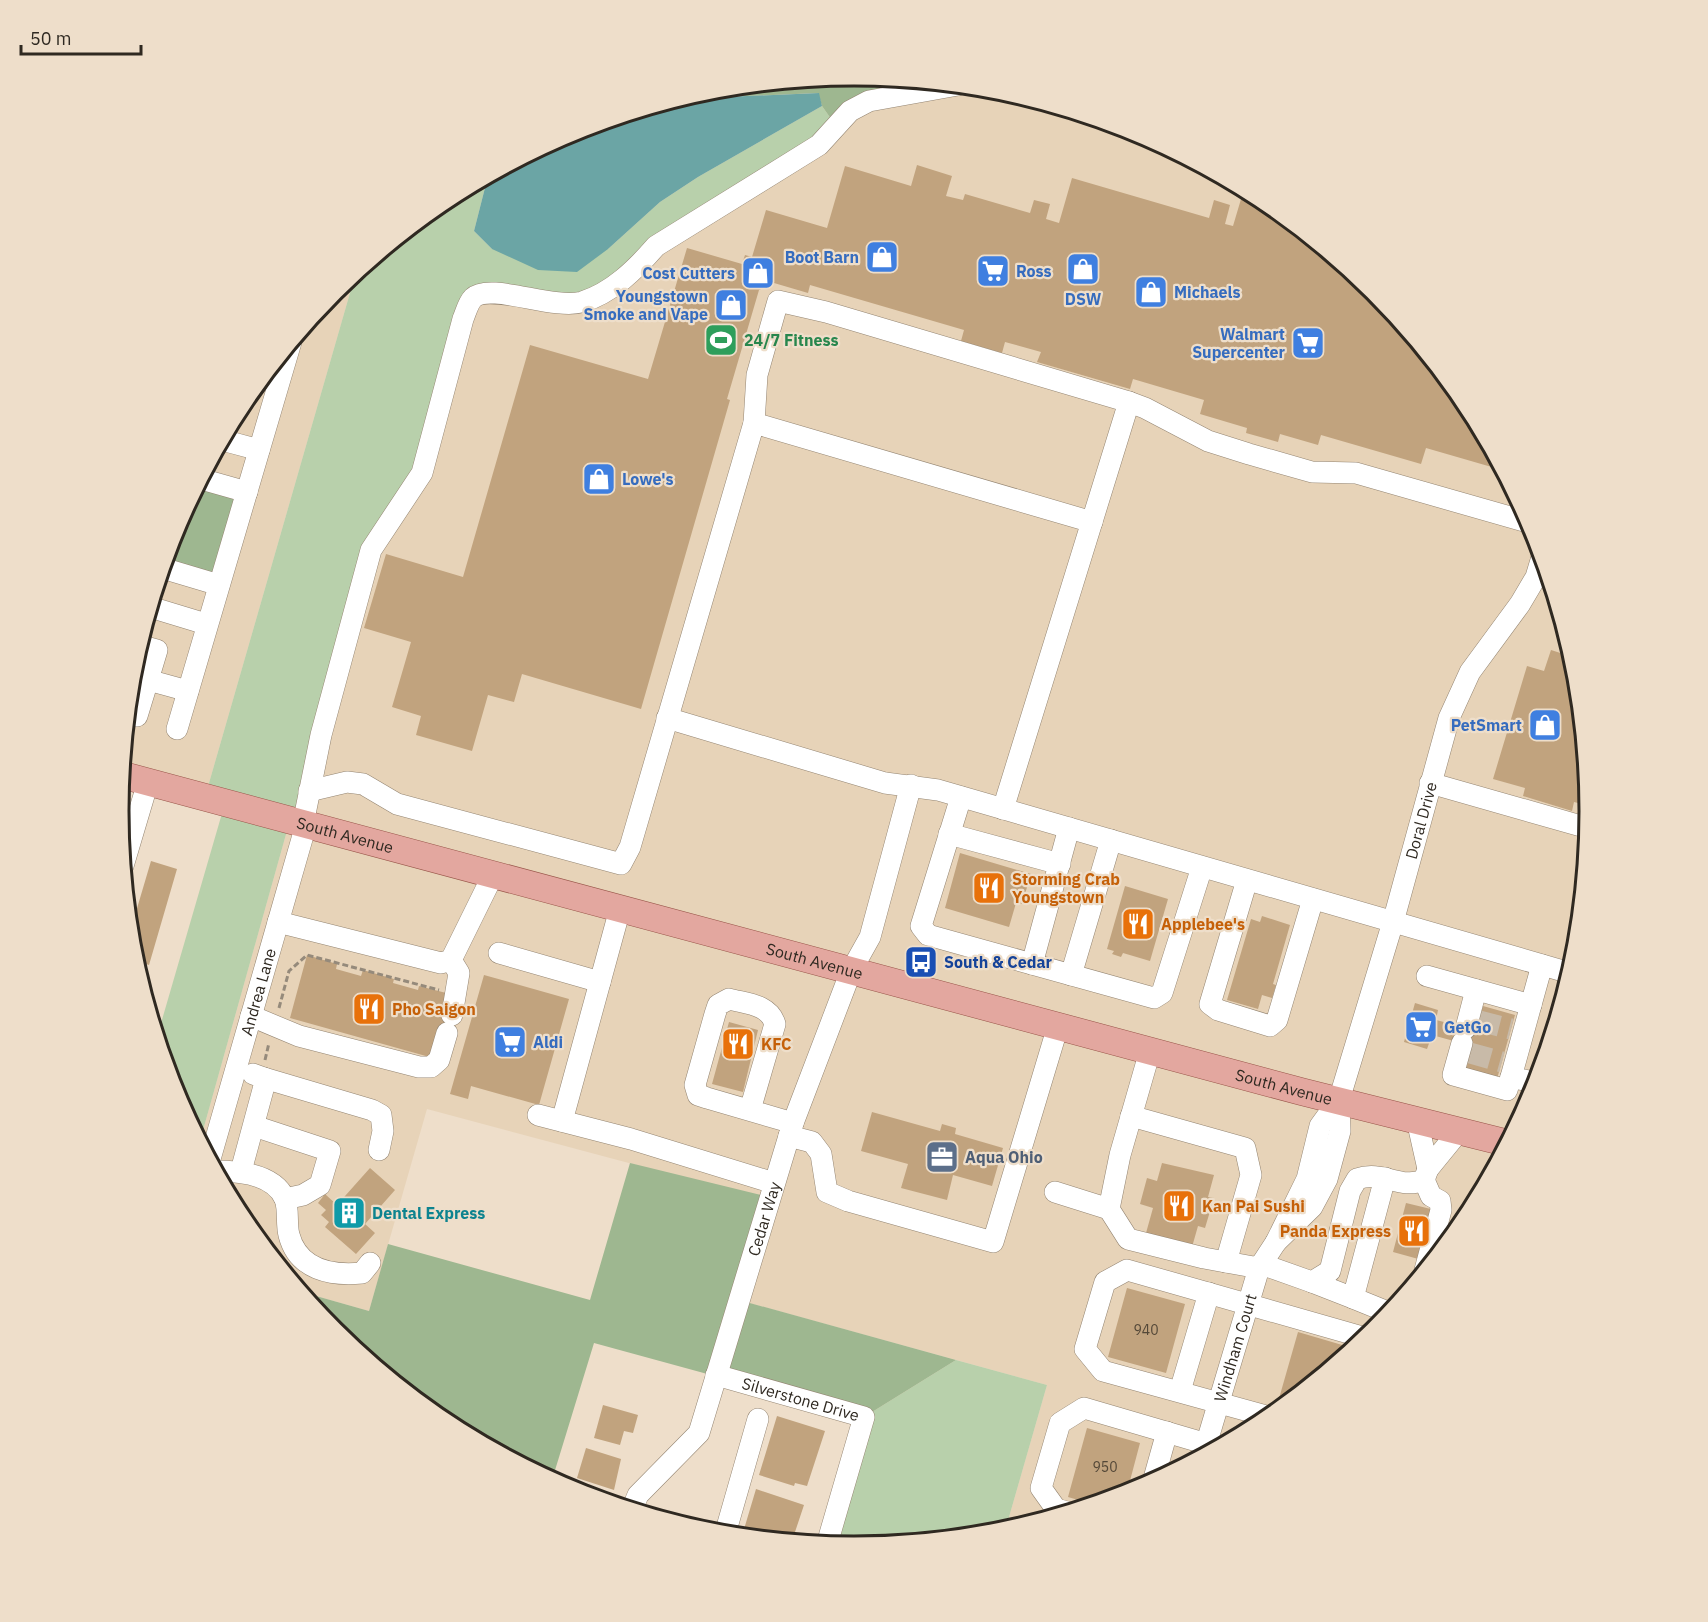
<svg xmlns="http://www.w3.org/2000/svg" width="1708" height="1622" font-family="'IBM Plex Sans',sans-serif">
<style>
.built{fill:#e7d3b8}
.green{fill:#b8d0ab}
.forest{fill:#9eb790}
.water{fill:#6ba5a5}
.building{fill:#c1a37e}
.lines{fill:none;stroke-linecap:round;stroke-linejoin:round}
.minor-tunnel{stroke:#c8baa8;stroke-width:21;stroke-dasharray:21 10;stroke-linecap:butt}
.minor-casing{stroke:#948572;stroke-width:22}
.major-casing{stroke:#985549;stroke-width:28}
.path{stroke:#958a7b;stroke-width:3;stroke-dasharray:6 3;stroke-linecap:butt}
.minor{stroke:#fff;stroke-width:21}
.major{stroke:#e3a79f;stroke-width:27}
.labels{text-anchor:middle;stroke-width:4.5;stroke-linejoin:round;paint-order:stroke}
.number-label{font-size:14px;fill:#544838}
.shop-label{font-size:16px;font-weight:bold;fill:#366cbe;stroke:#eedeca;text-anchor:end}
.leisure-label{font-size:16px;font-weight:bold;fill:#27864d;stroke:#eedeca;text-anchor:start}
.street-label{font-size:16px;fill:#2f2921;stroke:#eedeca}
.food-label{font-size:16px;font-weight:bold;fill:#c56008;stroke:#eedeca;text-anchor:start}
.transit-label{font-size:16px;font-weight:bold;fill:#164399;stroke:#eedeca;text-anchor:start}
.service-label{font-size:16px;font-weight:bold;fill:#4e5e75;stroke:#eedeca;text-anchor:start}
.culture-label{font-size:16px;font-weight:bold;fill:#0d838f;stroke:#eedeca;text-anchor:start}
.rim{fill:none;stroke:#2f2921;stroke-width:3}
</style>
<rect width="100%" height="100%" fill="#eedeca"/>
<path class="built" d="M958,85L998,89L1136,131L1263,199L1466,402L1534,530L1576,668L1590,811L1576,955L1534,1093L1466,1220L1374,1332L1263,1423L1135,1491L1005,1531L1047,1385L738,1300L640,1166L427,1109L369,1311L302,1292L242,1220L200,1141L290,820L371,550L472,300L561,305L850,111Z
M356,272L205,797L122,775L132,667L174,529L242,402L334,290Z"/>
<path class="green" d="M822,106L836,126L583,302L480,294L422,473L389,525L309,791L290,820L200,1141L174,1092L157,1037L225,803L205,797L356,272L445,199L488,176L474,231L492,249H608L660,202L698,177Z
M956,1360L1047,1385L1005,1531L854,1547L827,1544L864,1417Z"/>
<path class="forest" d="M854,75L958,85L869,101L836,126L822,106L818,93L678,99L711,89Z
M201,479L247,492L219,585L162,568L174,529Z
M630,1163L769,1197L739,1300L956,1360L864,1417L594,1343L552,1480L445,1423L333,1331L302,1292L369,1311L388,1244L590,1300Z"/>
<path class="water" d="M819,93L822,106L698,177L660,202L608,249L577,272L538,270L492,249L474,231L488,176L573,131L678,99Z"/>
<path class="building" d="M917,165L952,176L946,196L963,200L965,194L1030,213L1034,200L1050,204L1046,219L1059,223L1072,178L1209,218L1214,200L1230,205L1225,224L1233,226L1244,189L1263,199L1375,291L1466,402L1502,470L1426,448L1421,464L1321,435L1318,445L1280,434L1278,442L1246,433L1247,428L1200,414L1204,400L1133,379L1130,389L1037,362L1041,352L1005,342L1002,353L961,341L964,330L810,285L808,293L774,283L759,290L727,399L730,400L641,709L522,674L514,702L488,695L472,751L416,735L421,716L392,707L411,642L364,628L386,554L463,577L530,345L648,379L687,248L742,264L745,255L752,257L766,210L827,228L845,166L911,186Z
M1551,650L1573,657L1576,668L1590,806L1574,802L1572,811L1523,796L1525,788L1493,779L1527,666L1544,671Z
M960,853L1031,874L1022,904L1016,903L1009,927L945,908Z
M151,861L177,869L149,965L134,960L130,932Z
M1125,886L1168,899L1150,961L1123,953L1121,957L1112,954L1114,951L1107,949Z
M1262,916L1290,925L1273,984L1276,985L1272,998L1262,995L1258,1009L1227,1000L1251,919L1260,922Z
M307,955L337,964L336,969L361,976L363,970L394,979L393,983L418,990L419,986L450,994L455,1017L433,1058L290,1018Z
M484,975L569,999L539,1105L471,1086L468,1099L450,1094Z
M1415,1003L1438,1010L1436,1020L1476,1030L1483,1006L1515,1015L1497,1079L1466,1070L1472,1046L1432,1035L1427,1049L1404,1042Z
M729,1022L758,1030L743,1092L712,1084Z
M872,1112L940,1131L942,1124L956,1128L955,1134L1003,1148L992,1186L953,1175L947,1200L901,1188L908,1164L861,1151Z
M1162,1163L1214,1175L1208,1197L1214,1198L1205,1228L1198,1226L1192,1247L1146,1233L1153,1208L1140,1204L1147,1178L1157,1181Z
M370,1168L395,1190L365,1224L375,1233L356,1254L325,1227L329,1222L321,1215L326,1210L318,1203L325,1194L337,1205Z
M1406,1203L1435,1210L1422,1260L1393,1252Z
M1127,1288L1185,1304L1166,1373L1108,1357Z
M1298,1332L1349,1347L1348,1353L1278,1410L1276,1409Z
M603,1405L638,1415L633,1433L624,1431L620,1445L594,1438Z
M777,1416L825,1431L807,1486L795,1483L794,1486L759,1475Z
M1087,1428L1140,1443L1127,1492L1130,1493L1092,1504L1068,1497Z
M586,1448L621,1459L614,1490L577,1478Z
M577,1484L606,1493L604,1500L574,1492Z
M756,1489L804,1505L792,1541L742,1536Z
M658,1511L683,1518L682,1524L657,1517Z"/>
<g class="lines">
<path class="minor-tunnel" d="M1479,1021L1511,1029
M1470,1053L1502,1062"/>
<g class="minor-casing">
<g id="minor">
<path d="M754,423L1092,522"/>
<path d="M222,440L259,450"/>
<path d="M201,479L247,492"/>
<path d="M162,568L219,585"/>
<path d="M150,607L206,624"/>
<path d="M139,645L157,650L148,680L188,691"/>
<path d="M132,669L150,674"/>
<path d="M128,713L137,716L148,680"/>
<path d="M667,718L885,783L938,790L1570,973"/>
<path d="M177,729L291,342"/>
<path d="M1430,783L1588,828"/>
<path d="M309,791L347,782L363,784L397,804L621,864L630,847L754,423L757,375L778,301L826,312L1129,402L1145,408L1208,441L1249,454L1312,472L1356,473L1531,523"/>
<path d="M961,797L921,926L928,935L1154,998L1162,993L1202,867"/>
<path d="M1003,809L1129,402"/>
<path d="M303,824L321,735L371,550L422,473L463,319C466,312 468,303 473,298C490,282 553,310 582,302C612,293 636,269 656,246L819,145L850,111L869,101L958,85"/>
<path d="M949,834L1060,864"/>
<path d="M123,866L148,782"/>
<path d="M1247,880L1210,1004L1218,1010L1270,1026L1277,1020L1313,899"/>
<path d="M278,922L441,963L451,960L493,875"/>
<path d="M499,953L600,982"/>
<path d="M451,960L459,973L452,1015"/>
<path d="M1032,964L1069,828"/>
<path d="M1071,975L1111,840"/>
<path d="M1427,976L1531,1005"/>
<path d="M251,1016L299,1036L419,1067H431L439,1060L447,1033"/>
<path d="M1466,1028L1476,990"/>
<path d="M1462,1043L1453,1075L1507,1090L1511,1077"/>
<path d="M1150,1051L1120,1155L1109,1209L1128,1239L1204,1258L1259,1268"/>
<path d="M264,1078L372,1110L381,1115L383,1131L379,1150"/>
<path d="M1537,1083L1511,1077L1542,965"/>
<path d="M750,1110L775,1024C769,1004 747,1004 729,999L718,1005L715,1014L695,1085L698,1095L707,1098L793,1123"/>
<path d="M538,1115L631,1139L774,1183"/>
<path d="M1131,1116L1245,1148L1251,1175L1226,1262"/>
<path d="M1417,1120L1428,1169L1459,1131"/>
<path d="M562,1121L620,909"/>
<path d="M254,1126L330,1151L320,1185L303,1195L285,1199"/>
<path d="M789,1136L812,1142L821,1154L827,1192L848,1201L993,1242L1058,1026"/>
<path id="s1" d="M210,1159L306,825"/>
<path d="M216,1171C238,1171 274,1174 285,1199C289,1209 286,1224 289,1235C298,1270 331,1276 362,1273L370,1263"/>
<path d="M241,1171L264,1086V1078L253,1074"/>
<path d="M1424,1180L1431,1196L1440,1201L1441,1210L1425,1270"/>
<path d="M1055,1192L1109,1209"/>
<path id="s2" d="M1276,1242L1312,1207L1327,1179L1340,1131L1339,1100L1393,922L1449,718L1470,672L1520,604L1536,577L1542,557"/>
<path d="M1261,1264L1312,1282L1330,1271L1350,1191L1357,1179C1383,1170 1400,1190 1424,1180L1428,1169"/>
<path d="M1312,1282L1353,1298L1385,1178"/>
<path d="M1353,1298L1390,1313"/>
<path id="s3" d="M716,1375L864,1417L827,1544"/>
<path d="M1180,1391L1209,1293"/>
<path d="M1270,1417L1103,1371L1085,1349L1105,1282L1127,1270L1366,1338"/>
<path id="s4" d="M1203,1455L1259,1268L1276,1242L1307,1179L1320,1126L1339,1100"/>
<path d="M1153,1482L1167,1432"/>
<path id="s5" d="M632,1509L638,1495L699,1433L793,1123L851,971L870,937L911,785"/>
<path d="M1067,1512L1056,1509L1041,1488L1060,1423L1084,1408L1207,1444"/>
<path d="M725,1534L758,1419"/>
</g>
</g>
<g class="major-casing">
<g id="major">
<path id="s6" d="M122,775L1303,1092L1507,1143"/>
</g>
</g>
<path class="path" d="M279,1008L289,971L307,955L439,990
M265,1060L269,1043"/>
<use href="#minor" class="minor"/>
<use href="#major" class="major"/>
</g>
<defs>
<g id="shop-square" transform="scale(1.725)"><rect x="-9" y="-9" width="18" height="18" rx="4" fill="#3f7fe0" stroke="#eedeca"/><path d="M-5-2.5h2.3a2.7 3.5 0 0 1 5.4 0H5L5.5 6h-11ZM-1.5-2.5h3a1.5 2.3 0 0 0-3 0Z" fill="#fff"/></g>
<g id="supermarket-square" transform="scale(1.725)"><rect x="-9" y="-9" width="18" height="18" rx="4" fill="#3f7fe0" stroke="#eedeca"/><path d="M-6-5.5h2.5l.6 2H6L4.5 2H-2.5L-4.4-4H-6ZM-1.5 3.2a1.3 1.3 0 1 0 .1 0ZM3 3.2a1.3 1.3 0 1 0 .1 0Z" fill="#fff"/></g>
<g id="stadium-square" transform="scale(1.725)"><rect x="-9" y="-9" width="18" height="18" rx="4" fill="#2e9e5b" stroke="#eedeca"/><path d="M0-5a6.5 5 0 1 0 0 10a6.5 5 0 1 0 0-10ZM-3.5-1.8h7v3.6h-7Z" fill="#fff"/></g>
<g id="restaurant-square" transform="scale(1.725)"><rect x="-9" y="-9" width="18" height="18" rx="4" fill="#e8710a" stroke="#eedeca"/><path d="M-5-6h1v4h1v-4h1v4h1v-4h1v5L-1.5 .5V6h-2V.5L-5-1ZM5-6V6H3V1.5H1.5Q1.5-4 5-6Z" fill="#fff"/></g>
<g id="bus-square" transform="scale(1.725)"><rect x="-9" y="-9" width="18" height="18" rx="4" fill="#1a4fb4" stroke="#eedeca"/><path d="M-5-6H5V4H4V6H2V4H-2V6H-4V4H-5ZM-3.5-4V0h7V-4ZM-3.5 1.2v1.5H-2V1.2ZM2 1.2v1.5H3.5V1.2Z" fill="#fff"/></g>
<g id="office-square" transform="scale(1.725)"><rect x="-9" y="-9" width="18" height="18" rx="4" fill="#5c6f8a" stroke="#eedeca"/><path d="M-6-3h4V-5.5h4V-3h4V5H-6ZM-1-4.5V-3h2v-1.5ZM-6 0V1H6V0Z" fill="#fff"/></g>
<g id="building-square" transform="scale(1.725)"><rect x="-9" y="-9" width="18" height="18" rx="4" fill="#0f9aa8" stroke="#eedeca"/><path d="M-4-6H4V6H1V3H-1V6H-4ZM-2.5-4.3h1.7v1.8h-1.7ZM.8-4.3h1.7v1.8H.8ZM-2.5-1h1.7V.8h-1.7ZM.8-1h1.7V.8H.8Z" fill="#fff"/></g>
</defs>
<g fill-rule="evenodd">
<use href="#shop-square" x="882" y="257"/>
<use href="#shop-square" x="1083" y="269"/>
<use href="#supermarket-square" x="993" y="271"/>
<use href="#shop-square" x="758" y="273"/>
<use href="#shop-square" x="1151" y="292"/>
<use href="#shop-square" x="731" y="305"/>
<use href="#stadium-square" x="721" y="340"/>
<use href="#supermarket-square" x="1308" y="343"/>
<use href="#shop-square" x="599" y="479"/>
<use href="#shop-square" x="1545" y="725"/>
<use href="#restaurant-square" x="989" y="888"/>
<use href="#restaurant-square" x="1138" y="924"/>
<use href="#bus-square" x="921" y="962"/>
<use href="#restaurant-square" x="369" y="1009"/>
<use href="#supermarket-square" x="1421" y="1027"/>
<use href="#supermarket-square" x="510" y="1042"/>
<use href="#restaurant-square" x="738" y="1044"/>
<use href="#office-square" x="942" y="1157"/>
<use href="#restaurant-square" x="1179" y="1206"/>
<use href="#building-square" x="349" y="1213"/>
<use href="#restaurant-square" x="1414" y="1231"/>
</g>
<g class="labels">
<g class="number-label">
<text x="1146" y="1335">940</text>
<text x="1105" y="1472">950</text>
</g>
<g class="shop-label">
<text x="859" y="263">Boot Barn</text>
<text x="1016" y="277" text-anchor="start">Ross</text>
<text x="735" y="279">Cost Cutters</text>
<text x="1174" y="298" text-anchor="start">Michaels</text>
<text x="708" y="302">Youngstown<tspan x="708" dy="18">Smoke and Vape</tspan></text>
<text x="1083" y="305" text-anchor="middle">DSW</text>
<text x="1285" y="340">Walmart<tspan x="1285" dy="18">Supercenter</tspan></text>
<text x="622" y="485" text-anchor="start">Lowe's</text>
<text x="1522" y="731">PetSmart</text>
<text x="1444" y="1033" text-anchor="start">GetGo</text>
<text x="533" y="1048" text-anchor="start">Aldi</text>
</g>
<g class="leisure-label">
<text x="744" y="346">24/7 Fitness</text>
</g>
<g class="street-label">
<text dy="6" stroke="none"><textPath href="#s2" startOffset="454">Doral Drive</textPath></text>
<text dy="6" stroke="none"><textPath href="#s6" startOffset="231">South Avenue</textPath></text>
<text dy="6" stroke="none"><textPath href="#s6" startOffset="717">South Avenue</textPath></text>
<text dy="6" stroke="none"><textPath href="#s1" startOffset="174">Andrea Lane</textPath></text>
<text dy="6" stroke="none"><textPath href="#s6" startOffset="1203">South Avenue</textPath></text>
<text dy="6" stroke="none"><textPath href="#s5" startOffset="326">Cedar Way</textPath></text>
<text dy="6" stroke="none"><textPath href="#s4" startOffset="112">Windham Court</textPath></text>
<text dy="6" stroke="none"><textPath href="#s3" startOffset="88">Silverstone Drive</textPath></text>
</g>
<g class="food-label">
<text x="1012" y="885">Storming Crab<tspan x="1012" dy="18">Youngstown</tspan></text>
<text x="1161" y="930">Applebee's</text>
<text x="392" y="1015">Pho Saigon</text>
<text x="761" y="1050">KFC</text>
<text x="1202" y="1212">Kan Pai Sushi</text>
<text x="1391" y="1237" text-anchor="end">Panda Express</text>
</g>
<g class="transit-label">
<text x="944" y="968">South &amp; Cedar</text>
</g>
<g class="service-label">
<text x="965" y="1163">Aqua Ohio</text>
</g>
<g class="culture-label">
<text x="372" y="1219">Dental Express</text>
</g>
</g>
<path d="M0 0H1708V1622H0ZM129 811a725 725 0 1 1 1450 0a725 725 0 1 1-1450 0Z" fill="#eedeca" fill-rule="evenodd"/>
<path class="rim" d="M129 811a725 725 0 1 1 1450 0a725 725 0 1 1-1450 0Z"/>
<path d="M21 45v9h120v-9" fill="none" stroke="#2f2921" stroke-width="3"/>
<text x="30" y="45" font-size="18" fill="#2f2921" stroke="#eedeca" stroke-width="4.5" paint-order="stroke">50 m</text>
</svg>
